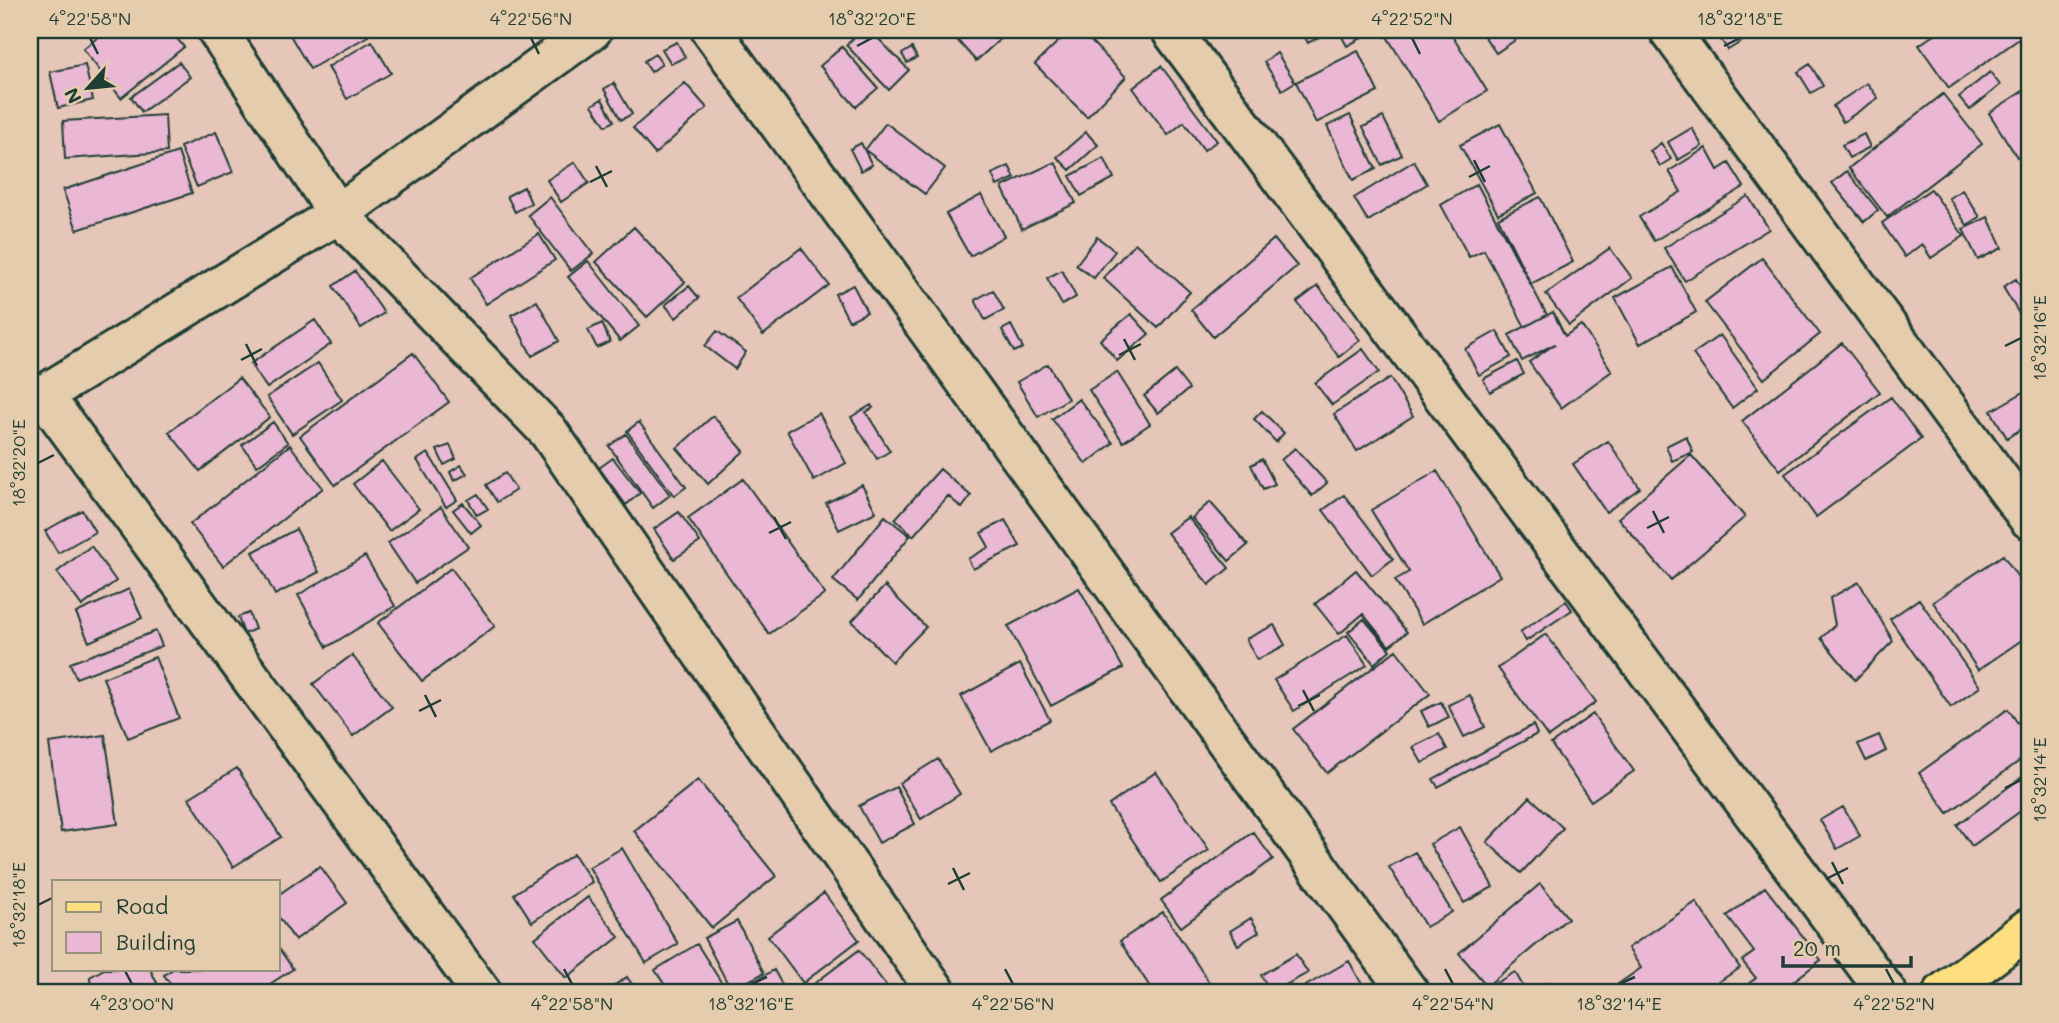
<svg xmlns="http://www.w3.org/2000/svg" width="2059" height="1023" font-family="Mali,sans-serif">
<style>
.building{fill:#eab7d4;stroke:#1f3d34;stroke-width:2}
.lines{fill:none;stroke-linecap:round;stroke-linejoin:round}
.minor-casing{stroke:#1f3d34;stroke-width:44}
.major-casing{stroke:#1f3d34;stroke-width:44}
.minor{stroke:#e4ccac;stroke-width:38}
.major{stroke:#fddf80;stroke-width:38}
.ticks{fill:none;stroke:#1f3d34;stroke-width:2.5}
.neatline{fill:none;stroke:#1f3d34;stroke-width:2.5}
.ticks-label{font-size:18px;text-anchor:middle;fill:#1f3d34}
</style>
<rect width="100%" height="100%" fill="#e6c6b8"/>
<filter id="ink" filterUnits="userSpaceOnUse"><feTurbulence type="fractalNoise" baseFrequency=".0143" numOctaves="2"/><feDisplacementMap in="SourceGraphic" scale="14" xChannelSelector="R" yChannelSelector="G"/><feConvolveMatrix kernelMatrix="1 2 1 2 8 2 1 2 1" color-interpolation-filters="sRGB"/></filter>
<g filter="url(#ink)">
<path class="building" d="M107,30H170L184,47L121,98L83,49Z
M287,30H364L368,36L310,69Z
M862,30H870L909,70L889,90L846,45Z
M948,30H1008L1009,31L976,61Z
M1070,30H1080L1126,77L1087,117L1035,64Z
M1301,30H1315L1319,37L1308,43Z
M1338,30H1367L1369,34L1347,46Z
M1383,30H1449L1487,91L1439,121Z
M1480,30H1530L1496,53Z
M1714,30H1756L1757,32L1728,50Z
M1941,30H2029V32L1949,88L1919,45Z
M372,41L391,73L347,99L328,67Z
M677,42L685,57L671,64L662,49Z
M842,47L878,88L856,107L820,66Z
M912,48L917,58L907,63L902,54Z
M1358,51L1378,92L1316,123L1296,82Z
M1277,53L1295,82L1282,90L1264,62Z
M655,54L662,64L651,72L644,61Z
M179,62L190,77L142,112L131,97Z
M1810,64L1823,86L1811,93L1798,72Z
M85,65L93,100L58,108L50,72Z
M1161,66L1217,141L1204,150L1184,122L1168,135L1133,88Z
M1990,72L2000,85L1970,110L1959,97Z
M614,83L632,114L621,120L604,89Z
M685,83L707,108L655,154L633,128Z
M1867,83L1878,98L1843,122L1833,106Z
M2029,87V149L2017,157L1989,113Z
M1943,94L1982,144L1887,217L1849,168Z
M602,99L614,121L606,126L592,105Z
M165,115L167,152L65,159L63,121Z
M1350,115L1376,169L1353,180L1327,126Z
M1383,117L1402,155L1382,165L1363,127Z
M886,123L945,168L925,194L865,150Z
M1500,124L1537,193L1498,214L1460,145Z
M1692,128L1702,146L1678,160L1668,142Z
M216,132L233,172L197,187L180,147Z
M1086,132L1098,145L1070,170L1057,157Z
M1864,134L1870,147L1849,158L1842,145Z
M861,143L872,165L861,171L850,149Z
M1661,143L1671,159L1660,166L1650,151Z
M1706,148L1718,170L1729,163L1744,187L1654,241L1639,217L1681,192L1669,171Z
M178,152L192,193L77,230L63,190Z
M1104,158L1114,178L1081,196L1070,176Z
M1414,161L1427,184L1368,221L1354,198Z
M575,162L589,183L561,202L547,180Z
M1055,162L1076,203L1022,229L1002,187Z
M1009,166L1015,178L997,186L992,174Z
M1847,171L1878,210L1864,222L1832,183Z
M1477,184L1547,315L1525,327L1484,250L1469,257L1441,205Z
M524,187L531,203L515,212L507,196Z
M1931,189L1964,236L1931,258L1922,244L1905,257L1882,223Z
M1962,190L1980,217L1967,225L1949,198Z
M981,195L1004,236L970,256L946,214Z
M1748,196L1769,229L1685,281L1664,248Z
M550,197L593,254L571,271L528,215Z
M1540,197L1573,262L1531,284L1498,218Z
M1988,217L2002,248L1978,260L1963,229Z
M634,227L685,282L647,317L596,262Z
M539,234L555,260L486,304L470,278Z
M1097,237L1115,251L1094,278L1076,265Z
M1274,239L1297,266L1213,337L1191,310Z
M1135,243L1190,292L1158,328L1103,278Z
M801,248L829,285L763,335L736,298Z
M1610,248L1632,278L1569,325L1546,294Z
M1762,258L1820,334L1764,379L1705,302Z
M588,261L639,326L620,341L568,277Z
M1672,267L1696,312L1640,344L1615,298Z
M1062,270L1076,297L1062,305L1047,278Z
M355,271L384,313L361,328L333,286Z
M2016,279L2029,302V313L2021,317L2003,287Z
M853,285L867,312L849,321L835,294Z
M689,286L699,298L676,318L665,305Z
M1318,286L1360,340L1339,357L1297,302Z
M993,290L1004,310L985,320L975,300Z
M537,301L559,341L532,356L511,315Z
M1553,312L1565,336L1581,325L1612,371L1561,408L1529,362L1555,344L1522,361L1509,335Z
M1131,314L1149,334L1117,361L1100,340Z
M315,320L331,344L267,388L250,364Z
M602,323L610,342L597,348L588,330Z
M1011,325L1023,348L1014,352L1002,330Z
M717,331L746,352L735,369L705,346Z
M1497,331L1511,357L1479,375L1465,349Z
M1720,335L1758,388L1732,408L1693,354Z
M1842,343L1880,392L1780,470L1742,421Z
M1363,349L1379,372L1332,405L1315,383Z
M413,353L449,402L335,485L300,436Z
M1517,361L1524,374L1490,392L1483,379Z
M318,363L342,400L292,434L267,397Z
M1048,364L1068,399L1038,417L1017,382Z
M1175,371L1189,389L1158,413L1144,396Z
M1117,372L1150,424L1123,442L1089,390Z
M239,378L270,417L200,471L169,432Z
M1390,378L1413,416L1357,451L1334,414Z
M2029,389V424L2007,438L1991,411Z
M1891,397L1921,439L1816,517L1785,474Z
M1079,399L1113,443L1086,464L1052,419Z
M871,405L873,408L866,412L890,451L877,459L851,417Z
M1262,411L1284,433L1276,442L1254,419Z
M819,413L846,463L814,481L787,431Z
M713,416L744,451L708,484L677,448Z
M273,422L288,443L257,466L242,445Z
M639,422L686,487L674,496L627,431Z
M626,434L670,495L653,508L609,446Z
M1686,436L1693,452L1672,461L1666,446Z
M1608,441L1640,488L1606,512L1573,464Z
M290,445L323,488L223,566L190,524Z
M450,445L456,459L444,465L437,450Z
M1295,448L1327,483L1312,496L1281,460Z
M428,453L457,500L446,507L417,460Z
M1691,455L1745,517L1671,580L1618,518Z
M613,458L640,493L626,505L599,468Z
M1262,459L1275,484L1263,489L1251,465Z
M382,461L419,509L389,531L353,484Z
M461,465L467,474L454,481L450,472Z
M940,469L971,496L962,508L948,496L913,536L895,519Z
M1437,471L1500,576L1422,624L1395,580L1409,572L1371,510Z
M505,473L516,490L497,502L486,485Z
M743,479L825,594L769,634L688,518Z
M862,485L876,512L839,530L826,503Z
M478,494L488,509L477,515L468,500Z
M1344,495L1393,559L1372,575L1323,510Z
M1210,502L1248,545L1229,561L1192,518Z
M463,503L481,525L471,533L453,510Z
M441,507L468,547L415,583L388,543Z
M82,510L95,532L58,553L45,531Z
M679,512L700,542L674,559L654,529Z
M885,516L910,536L858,600L833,580Z
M1188,517L1229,568L1209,585L1167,533Z
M1005,520L1020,546L973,569L968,559L989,547L981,533Z
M296,529L319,572L275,595L253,552Z
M91,546L116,581L82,606L57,572Z
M2003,555L2029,594V635L1978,670L1933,602Z
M365,556L395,606L327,647L298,595Z
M451,568L495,626L422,681L378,623Z
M1356,570L1407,632L1389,646L1363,614L1339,634L1315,604Z
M1859,582L1893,641L1855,680L1821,638L1835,625L1830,598Z
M885,586L926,627L892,662L852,621Z
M1079,588L1123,668L1051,706L1008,626Z
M129,589L142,618L89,642L76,613Z
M1919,599L1980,687L1951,707L1890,619Z
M1566,601L1572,610L1526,641L1520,632Z
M249,613L255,629L244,634L238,617Z
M1364,619L1390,650L1374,664L1348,632Z
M1274,625L1285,645L1257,660L1246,639Z
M156,631L162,646L76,678L70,663Z
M1546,634L1596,702L1548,737L1498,668Z
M1347,635L1367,665L1294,711L1274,680Z
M1396,650L1430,694L1327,773L1293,729Z
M352,655L392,707L353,736L313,684Z
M155,657L179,718L128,738L103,678Z
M1020,664L1050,720L991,751L961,696Z
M1470,695L1485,727L1464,737L1448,705Z
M1441,702L1449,717L1429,727L1421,711Z
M2008,709L2029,739V754L1948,813L1919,773Z
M1593,714L1634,771L1591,801L1551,744Z
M1533,725L1537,734L1438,787L1433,779Z
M1439,734L1447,749L1422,763L1413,747Z
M105,735L118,824L61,832L49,743Z
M1879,735L1886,751L1866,761L1858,744Z
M938,759L960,794L921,819L899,783Z
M237,768L281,837L233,867L189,798Z
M1156,772L1209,850L1161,882L1109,805Z
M2029,772V805L1972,846L1957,825Z
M698,780L776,876L712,928L634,831Z
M896,787L915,824L879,843L859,806Z
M1530,797L1563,828L1521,873L1487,842Z
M1843,807L1860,836L1837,849L1820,820Z
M1460,827L1493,887L1464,903L1430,844Z
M1253,832L1273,859L1181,927L1161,900Z
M622,848L678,944L646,963L589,867Z
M1415,852L1452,912L1426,927L1389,867Z
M574,854L592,882L532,922L514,894Z
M320,866L347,903L295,940L278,916V895Z
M1540,884L1568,918L1487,986L1459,953Z
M1765,887L1821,960L1778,993H1743L1740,990L1756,978L1742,961L1754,952L1727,916Z
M824,893L859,940L803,983L768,936Z
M588,897L619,937L566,978L535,938Z
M1696,902L1740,968L1701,993H1618L1614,987L1641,968L1628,948Z
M1163,912L1216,993H1154L1120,941Z
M1251,918L1259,932L1238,945L1230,931Z
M737,921L764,973L731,990L704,938Z
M697,944L728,993H670L655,970Z
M278,947L293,969L256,993H177L164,975L173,969H278Z
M859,950L892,993H802Z
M1296,954L1308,973L1271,993L1261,975Z
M1349,961L1363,986L1349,993H1305L1302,988Z
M104,969H150L160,989L152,993H91L90,977Z
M774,970L786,992L764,993L757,980Z
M1515,972L1523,986L1510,993H1479Z
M627,977L638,993H603Z
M1545,983L1551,993H1526Z"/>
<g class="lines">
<g class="minor-casing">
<path id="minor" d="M217,30L338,214L548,431L937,993
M711,30L1409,993
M1171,30L1887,993
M1669,30L2029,519
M42,393L482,993
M30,403L338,214L592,30"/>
</g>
<g class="major-casing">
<path id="major" d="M1943,993L2029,928"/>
</g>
<use href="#minor" class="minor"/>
<use href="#major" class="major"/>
</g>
</g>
<path class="ticks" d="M90,38L98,54M531,38L539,54M1412,38L1420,54M857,46L872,38M1724,46L1740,38M1474,160L1485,182M596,166L607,187M1469,177L1490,166M590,182L612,171M1124,339L1135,360M246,344L257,366M2005,346L2021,338M1119,355L1141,344M241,360L262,349M38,463L54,455M1653,511L1664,533M774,517L786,539M1647,528L1669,517M769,533L791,522M1303,690L1314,711M425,695L436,717M1298,706L1320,695M419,711L441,700M2005,788L2021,780M1832,862L1843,884M953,868L964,890M1826,879L1848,868M948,884L970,873M38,905L54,897M124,969L132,984M564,969L572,984M1005,969L1013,984M1445,969L1453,984M1886,969L1894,984M751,984L767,977M1619,984L1635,977"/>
<rect width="2059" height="1023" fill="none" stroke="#e4ccac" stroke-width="77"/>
<rect x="52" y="880" width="228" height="91" fill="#e4ccac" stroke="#95937c" stroke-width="2"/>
<rect x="66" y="902" width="35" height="10" fill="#fddf80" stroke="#95937c" stroke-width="2"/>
<text x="116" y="914" font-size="21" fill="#1f3d34">Road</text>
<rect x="66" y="932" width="35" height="21" fill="#eab7d4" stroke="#95937c" stroke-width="2"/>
<text x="116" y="950" font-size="21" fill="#1f3d34">Building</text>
<g transform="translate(88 88) rotate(243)" stroke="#e4ccac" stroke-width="5" paint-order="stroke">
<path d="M0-5L12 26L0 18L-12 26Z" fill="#1f3d34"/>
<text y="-10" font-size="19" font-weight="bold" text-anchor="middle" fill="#1f3d34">N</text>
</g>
<path d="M1783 956v10h128v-10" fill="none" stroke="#1f3d34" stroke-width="3.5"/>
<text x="1793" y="956" font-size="21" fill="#1f3d34" stroke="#e4ccac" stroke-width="5" paint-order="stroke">20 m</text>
<rect x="38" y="38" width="1983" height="946" class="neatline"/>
<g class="ticks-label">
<text x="90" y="25">4°22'58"N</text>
<text x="531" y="25">4°22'56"N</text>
<text x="872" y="25">18°32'20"E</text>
<text x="1412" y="25">4°22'52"N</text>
<text x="1740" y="25">18°32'18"E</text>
<text transform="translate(2040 338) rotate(-90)" y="6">18°32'16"E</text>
<text transform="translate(19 463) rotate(-90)" y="6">18°32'20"E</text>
<text transform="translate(2040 780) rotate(-90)" y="6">18°32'14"E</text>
<text transform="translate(19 905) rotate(-90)" y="6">18°32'18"E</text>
<text x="132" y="1010">4°23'00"N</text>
<text x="572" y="1010">4°22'58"N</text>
<text x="751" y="1010">18°32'16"E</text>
<text x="1013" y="1010">4°22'56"N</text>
<text x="1453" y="1010">4°22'54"N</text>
<text x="1619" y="1010">18°32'14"E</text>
<text x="1894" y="1010">4°22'52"N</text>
</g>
</svg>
